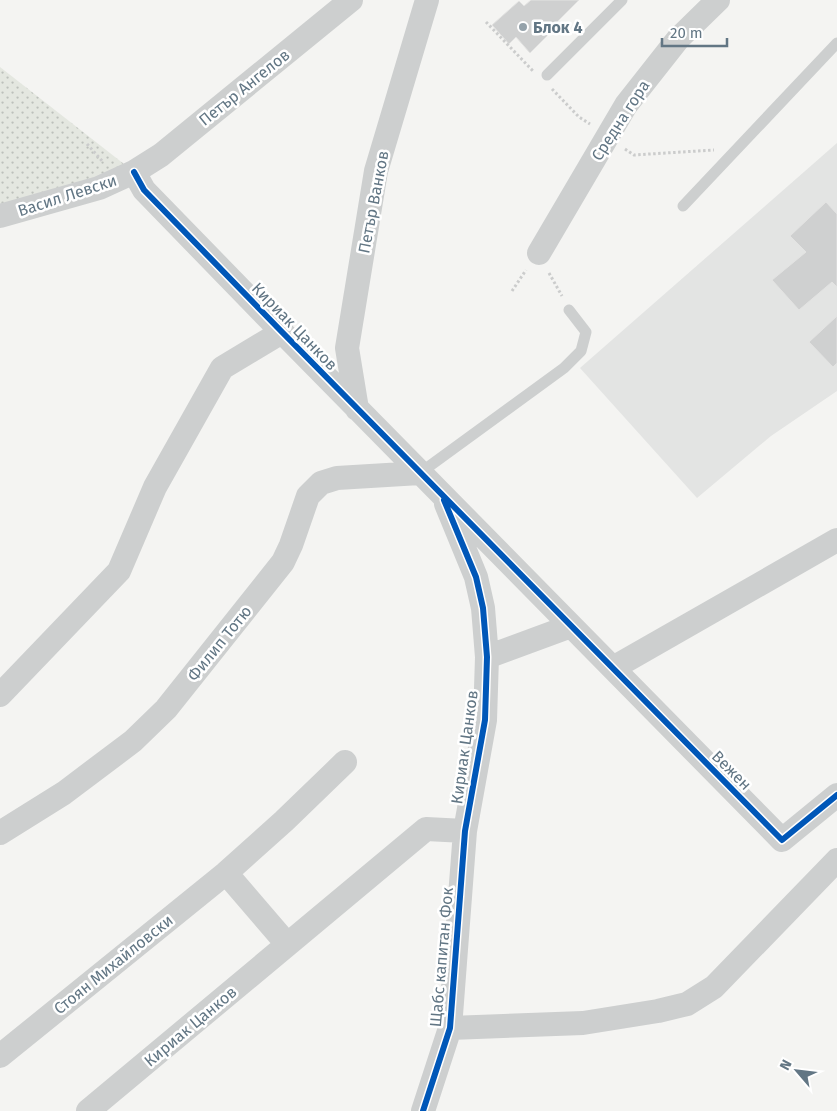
<svg xmlns="http://www.w3.org/2000/svg" width="837" height="1111" font-family="'Fira Sans',sans-serif">
<style>
.built{fill:#e3e4e3}
.park{fill:url(#park-dots)}
.building{fill:#cfd0d0;stroke:#e3e3e2}
.lines{fill:none;stroke-linecap:round;stroke-linejoin:round}
.path{stroke:#cbcccc;stroke-width:3;stroke-dasharray:2.5 2.5;stroke-linecap:butt}
.lane{stroke:#cdcfcf;stroke-width:11}
.street{stroke:#cdcfcf;stroke-width:24}
.cycleway-casing{stroke:#fff;stroke-width:9}
.cycleway{stroke:#0057b8;stroke-width:6}
.poi-dot{fill:#95a2aa;stroke:#fff;stroke-width:2}
.labels{text-anchor:middle;stroke-width:5;stroke-linejoin:round;paint-order:stroke}
.poi-label{font-size:16px;font-weight:bold;fill:#627684;stroke:#fff;text-anchor:start}
.street-label{font-size:16px;fill:#627684;stroke:#fff}
</style>
<defs>
<pattern id="park-dots" width="8" height="8" patternUnits="userSpaceOnUse" patternTransform="scale(1.25)"><rect width="8" height="8" fill="#e4e7e0"/><path d="M2 2h.1M6 6h.1" fill="none" stroke="#bcc0bb" stroke-width="1.8" stroke-linecap="round"/></pattern>
</defs>
<rect width="100%" height="100%" fill="#f4f4f2"/>
<path class="built" d="M837,143V391L771,436L697,498L580,368Z"/>
<path class="park" d="M0,67L124,164L134,172L0,213Z"/>
<path class="building" d="M531,0H579L553,26L555,28L530,53L516,37L509,44L492,25L519,1L524,6Z
M826,202L837,214V287L832,282L799,310L772,280L806,252L790,236Z
M837,316V363L833,367L809,342Z"/>
<g class="lines">
<path class="path" d="M486,22L533,71
M552,89L579,117L590,124
M87,144L103,162
M625,149L634,155L714,150
M549,273L562,296
M512,291L526,270"/>
<path class="lane" d="M547,75L622,0
M683,206L837,43
M420,473L564,368L581,351L586,332L569,310"/>
<path class="street" d="M134,172L144,190L282,332L782,840L837,795
M0,216L99,188L134,172L161,155L351,0
M539,253L626,105L678,39L718,0
M357,409L347,348L376,171L427,0
M487,657L571,626
M613,668L837,540
M0,695L119,571L155,487L222,368L282,332
M0,833L64,793L133,741L166,709L283,562L291,545L308,496L321,483L337,478L420,473
M226,873L287,944
M450,1028L583,1023L658,1011L687,1004L714,987L837,860
M0,1056L226,873L284,821L345,762
M88,1111L426,829L465,831
M423,1111L450,1028L465,831L485,720L487,657L483,608L476,577L446,504"/>
<g class="cycleway-casing">
<path id="cycleway" d="M134,172L144,190L282,332L782,840L837,795
M423,1111L450,1028L465,831L485,720L487,657L483,608L476,577L444,500"/>
</g>
<use href="#cycleway" class="cycleway"/>
</g>
<circle class="poi-dot" cx="523" cy="27" r="5"/>
<g class="labels">
<g class="poi-label">
<text x="533" y="33">Блок 4</text>
</g>
<g class="street-label">
<text transform="translate(244 87) rotate(-39)" y="6">Петър Ангелов</text>
<text transform="translate(620 120) rotate(-57)" y="6">Средна гора</text>
<text transform="translate(67 195) rotate(-18)" y="6">Васил Левски</text>
<text transform="translate(373 202) rotate(-79)" y="6">Петър Ванков</text>
<text transform="translate(295 326) rotate(46)" y="6">Кириак Цанков</text>
<text transform="translate(219 643) rotate(-51)" y="6">Филип Тотю</text>
<text transform="translate(464 747) rotate(-82)" y="6">Кириак Цанков</text>
<text transform="translate(732 770) rotate(45)" y="6">Вежен</text>
<text transform="translate(441 957) rotate(-85)" y="6">Щабс капитан Фок</text>
<text transform="translate(113 964) rotate(-39)" y="6">Стоян Михайловски</text>
<text transform="translate(190 1026) rotate(-40)" y="6">Кириак Цанков</text>
</g>
</g>
<g transform="translate(797 1071) rotate(298)" stroke="#ffffff" stroke-width="4" paint-order="stroke">
<path d="M0-4L9 19L0 12L-9 19Z" fill="#627684"/>
<text y="-8" font-size="14" font-weight="bold" text-anchor="middle" fill="#627684">N</text>
</g>
<path d="M662 38v8h65v-8" fill="none" stroke="#627684" stroke-width="2.5"/>
<text x="670" y="38" font-size="15" fill="#627684" stroke="#ffffff" stroke-width="4" paint-order="stroke">20 m</text>
</svg>
